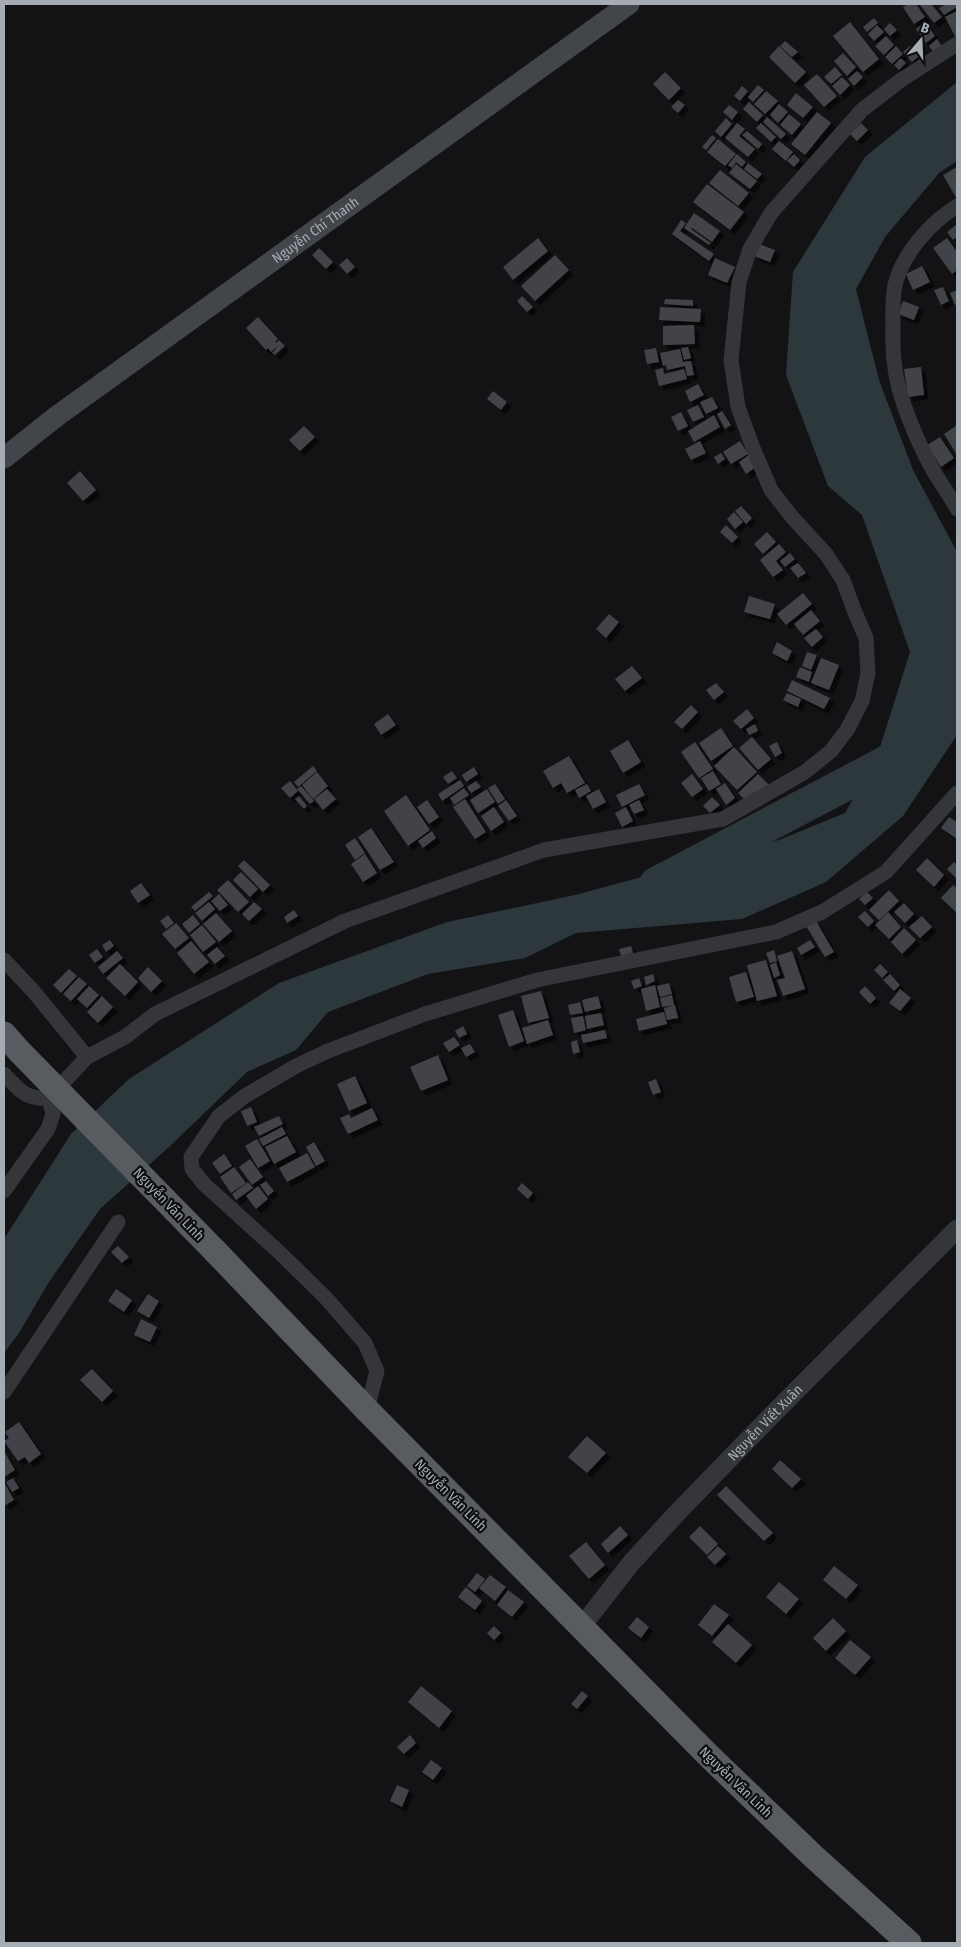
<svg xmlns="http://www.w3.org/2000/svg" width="961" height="1947" font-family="'Fira Sans Condensed',sans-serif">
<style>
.water{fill:#2d383d}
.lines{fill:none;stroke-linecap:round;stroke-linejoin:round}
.river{stroke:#2d383d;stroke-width:34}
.building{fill:#424348;filter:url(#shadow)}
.minor{stroke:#343639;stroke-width:15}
.tertiary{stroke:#343639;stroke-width:19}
.secondary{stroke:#424549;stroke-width:21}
.trunk{stroke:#585c61;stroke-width:25}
.trunk-bridge{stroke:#585c61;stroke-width:25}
.labels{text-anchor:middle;stroke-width:4.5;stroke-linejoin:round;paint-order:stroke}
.street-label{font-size:14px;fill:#a5acb4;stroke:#0e0e10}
</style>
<defs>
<filter id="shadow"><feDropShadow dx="4.5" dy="4.5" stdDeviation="0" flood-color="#0009"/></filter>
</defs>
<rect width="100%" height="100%" fill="#131315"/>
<path class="water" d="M957,82V161L939,173L885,237L856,289L879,380L913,470L957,552V735L903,816L826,882L742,919L576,933L525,958L428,974L328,1012L296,1050L247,1072L169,1147L100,1209L49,1282L19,1333L4,1353V1239L71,1134L129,1079L279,983L447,922L575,895L779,840L845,813L877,757L910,652L862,515L828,486L786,375L793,272L865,157Z"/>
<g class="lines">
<path class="river" d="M656,884L910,750"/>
</g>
<path class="building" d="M908,4H916L925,17L914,24L903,7Z
M922,4H931L942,17L934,23L920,5Z
M946,4H955L957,7L944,15L939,8Z
M957,11V40L945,17Z
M874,18L878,23L867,32L863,27Z
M850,22L879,59L863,72L833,36Z
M925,22L935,36L926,43L916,29Z
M890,23L897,30L890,36L884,29Z
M877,25L884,32L874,41L868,34Z
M886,36L894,45L884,55L875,46Z
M937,39L942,46L934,53L929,46Z
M785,41L798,52L792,57L780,46Z
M779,46L806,72L795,83L769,57Z
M896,46L903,54L892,64L885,57Z
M910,46L919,56L912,62L903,52Z
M843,53L856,67L847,76L834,61Z
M901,58L906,63L899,70L894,65Z
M835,67L842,75L831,84L824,77Z
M857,71L863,77L854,86L848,79Z
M665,72L681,88L669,100L653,84Z
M817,74L837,96L824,107L804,85Z
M842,77L850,85L840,95L832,86Z
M758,85L764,90L753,102L748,97Z
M742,86L748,91L740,101L734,96Z
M766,91L778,101L765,114L754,104Z
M796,93L813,107L803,118L787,105Z
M678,100L685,105L678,113L671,107Z
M749,102L763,115L757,122L743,109Z
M779,104L788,112L778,123L770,115Z
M729,105L738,112L732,120L723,112Z
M817,112L831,123L805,155L791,144Z
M789,114L801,124L792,135L780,125Z
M767,117L786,134L781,139L763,122Z
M726,118L732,124L721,137L715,131Z
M737,123L745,129L739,136L755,149L748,157L725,138Z
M761,123L776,137L771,142L756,128Z
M861,123L868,130L857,141L850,134Z
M747,131L762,144L758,149L742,135Z
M712,135L716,138L706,150L702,147Z
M718,139L736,154L725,166L707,152Z
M779,141L793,152L786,161L772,149Z
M737,154L746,162L742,167L736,162L732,168L728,165Z
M794,154L800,160L794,167L787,161Z
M748,163L762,174L757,179L744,169Z
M736,164L757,181L750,189L729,173Z
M957,167V199L943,175Z
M720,170L749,193L738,206L709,183Z
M707,184L744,212L730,230L693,202Z
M694,213L700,217L691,229L711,243L709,245L684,228Z
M700,217L720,231L712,242L692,228Z
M681,220L686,223L680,231L714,254L709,261L672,234Z
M957,224V237L953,240L947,232Z
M538,238L548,251L513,280L503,267Z
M947,238L957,252V270L952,274L933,248Z
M759,244L775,250L770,262L754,256Z
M319,248L333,262L326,269L312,255Z
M555,255L569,270L535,301L521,286Z
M347,258L355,267L347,274L339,265Z
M715,258L735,267L727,283L708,275Z
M922,266L930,282L913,290L906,274Z
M943,287L949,301L941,305L934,290Z
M957,290V304L955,305L950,293Z
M522,296L533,307L527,312L517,301Z
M665,299L693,300V306L664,304Z
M903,301L919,307L914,320L898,314Z
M660,307L701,309L700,322L659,320Z
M258,317L278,339L275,342L276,343L279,340L285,346L275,355L272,353L279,345L271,352L268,348L266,350L246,328Z
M694,325L695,344L663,345V326Z
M688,347L691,358L684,360L681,348Z
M656,348L659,362L647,364L644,350Z
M680,349L683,362L691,361L694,375L687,376L685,366L667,370L666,365L663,366L660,353Z
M921,367L924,395L908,397L904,369Z
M663,368L664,374L684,369L687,379L659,386L655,370Z
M698,384L704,395L690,402L685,391Z
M493,391L507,402L501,410L487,399Z
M712,397L718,408L706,414L700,402Z
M698,405L704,417L693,422L687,410Z
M722,411L731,425L725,429L717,414Z
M681,412L688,426L678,431L671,417Z
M714,415L720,427L694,442L688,431Z
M957,425V455L944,434Z
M304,426L315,437L300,451L289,440Z
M940,437L954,458L941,467L927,445Z
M700,441L706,453L691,460L685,449Z
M740,441L748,454L731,464L723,452Z
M721,453L725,459L718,464L714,457Z
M749,455L756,467L746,474L739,462Z
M80,471L96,490L83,501L67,483Z
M741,506L752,518L746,524L735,511Z
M734,512L743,522L735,529L727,519Z
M726,525L738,537L732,543L720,532Z
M767,532L776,542L763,554L754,544Z
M779,544L786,552L776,561L783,570L773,577L760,560Z
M790,553L795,559L785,567L780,561Z
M798,563L806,573L798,578L790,568Z
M803,593L812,604L786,625L777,614Z
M749,596L775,604L770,619L744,612Z
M811,610L820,621L803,635L794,624Z
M609,614L619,622L606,638L596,629Z
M816,629L823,637L812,647L804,638Z
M777,642L792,651L787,661L772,653Z
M807,652L817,655L811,670L802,666Z
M821,658L839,665L829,690L811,683Z
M632,666L642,678L625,691L615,679Z
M800,667L812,672L809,682L796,677Z
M792,680L830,698L824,709L787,691Z
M716,683L724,692L714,700L706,690Z
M787,693L801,699L798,707L783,700Z
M691,705L698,712L682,729L674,722Z
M747,709L754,718L741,729L733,721Z
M388,714L396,725L381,735L374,724Z
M755,724L758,731L749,735L746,729Z
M721,728L733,746L711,761L699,743Z
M752,737L771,759L758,770L739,748Z
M628,740L641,762L623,773L610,751Z
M695,742L713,769L699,778L681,752Z
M777,742L782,753L775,757L769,746Z
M734,747L757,772L737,790L714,766Z
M569,756L585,783L567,793L561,783L553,788L543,771Z
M313,766L317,771L298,787L294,782Z
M474,767L478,774L466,782L462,775Z
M452,771L457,778L448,784L443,777Z
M713,771L721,784L709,791L701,778Z
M317,772L328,786L313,799L302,785Z
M692,774L703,789L692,797L681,783Z
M758,774L769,785L749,804L738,793Z
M460,780L464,786L442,801L438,794Z
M290,781L298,791L290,798L281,788Z
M476,781L481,787L471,793L467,787Z
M725,783L735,798L726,805L716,789Z
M495,784L505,799L498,804L488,788Z
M587,784L591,791L579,798L575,790Z
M639,784L645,795L622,807L616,795Z
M301,786L314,801L310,804L297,789Z
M464,788L469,795L454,805L450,798Z
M327,789L336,799L323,810L314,799Z
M487,789L495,802L478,813L470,800Z
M599,789L606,802L593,809L586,796Z
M406,795L430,830L408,846L384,811Z
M299,796L307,806L304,809L295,799Z
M712,797L720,805L710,813L703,806Z
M465,799L486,832L475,839L453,807Z
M427,800L439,817L429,824L417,807Z
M506,800L517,816L509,821L498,806Z
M639,800L644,810L634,814L629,805Z
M494,807L504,822L491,831L481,816Z
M626,807L633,821L622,827L615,813Z
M949,817L957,822V839L941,828Z
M371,828L394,862L380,870L358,837Z
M432,831L436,838L423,848L418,841Z
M355,838L365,853L355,860L345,845Z
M365,854L377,873L363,882L351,864Z
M927,858L944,875L934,887L916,870Z
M244,860L270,885L263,892L238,866Z
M954,862L957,865L956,878L947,869Z
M241,872L258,889L250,897L233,880Z
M228,880L249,902L238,912L217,890Z
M141,883L150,895L138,903L130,891Z
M953,885L957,888V913L941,898Z
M889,890L899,901L879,920L869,910Z
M209,892L213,896L195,911L191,907Z
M867,892L873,898L865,905L859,899Z
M219,894L228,905L220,911L211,901Z
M209,902L215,909L202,921L195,913Z
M254,902L262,909L249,921L242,914Z
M904,903L914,914L905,923L894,912Z
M294,910L298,916L287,923L284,917Z
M865,911L874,921L868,927L858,917Z
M888,912L901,927L889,939L875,925Z
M216,913L232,931L219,942L203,924Z
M168,915L174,923L166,929L160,921Z
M193,915L200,924L189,933L182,924Z
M922,916L932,927L920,938L909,927Z
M816,921L834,952L825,957L806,926Z
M176,923L189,938L175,949L162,934Z
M202,925L216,942L203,952L190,935Z
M904,928L916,940L902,954L891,942Z
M110,940L114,946L106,952L102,945Z
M810,940L815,947L801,955L797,948Z
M191,941L209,962L194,974L177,953Z
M631,946L633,953L621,956L619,949Z
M217,947L225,956L215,964L207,955Z
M97,949L103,957L95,963L89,955Z
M774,950L777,961L770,963L766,953Z
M117,951L123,958L103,974L98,967Z
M792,951L805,989L783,996L777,980L785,978L777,956Z
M766,960L777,996L757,1001L747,965Z
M776,962L780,975L774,978L770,965Z
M120,964L138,982L125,996L106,978Z
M880,964L888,972L882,978L874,970Z
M148,967L162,981L151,992L138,978Z
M69,969L77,976L61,993L53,985Z
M746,972L754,997L736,1002L729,977Z
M653,974L655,981L646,985L644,977Z
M890,974L900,985L894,991L883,980Z
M79,977L87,984L71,1001L63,994Z
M639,978L642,986L634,989L631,981Z
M669,983L672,994L660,997L657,986Z
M655,985L660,1007L646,1011L641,989Z
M89,986L99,995L87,1008L77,999Z
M865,986L876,998L870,1004L859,992Z
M900,989L911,998L900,1011L889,1003Z
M541,991L549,1018L528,1023L521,996Z
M672,995L674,1005L662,1007L660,998Z
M102,996L113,1007L98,1023L87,1012Z
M598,996L601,1008L585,1012L582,1000Z
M580,1002L583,1013L570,1015L568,1005Z
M675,1005L678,1018L667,1020L664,1008Z
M513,1010L524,1041L509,1047L498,1015Z
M664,1012L667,1024L639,1031L636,1019Z
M601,1013L604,1025L587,1029L585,1016Z
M583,1016L586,1030L574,1033L571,1018Z
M548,1020L553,1035L527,1044L522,1028Z
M463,1026L467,1034L459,1038L455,1031Z
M605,1030L607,1038L583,1043L581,1035Z
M454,1037L460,1045L449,1052L443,1043Z
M577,1040L580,1052L573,1054L571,1042Z
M470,1044L475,1052L466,1057L461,1048Z
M438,1055L448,1080L421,1091L410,1067Z
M355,1076L367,1103L349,1111L337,1084Z
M656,1079L661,1092L653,1095L648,1082Z
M251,1107L257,1122L247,1126L241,1111Z
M372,1108L378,1120L348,1134L340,1118L349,1114L351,1118Z
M279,1116L283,1124L259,1136L254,1127Z
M282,1127L286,1134L263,1146L259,1139Z
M287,1136L296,1152L274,1164L265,1147Z
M257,1139L270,1161L258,1168L245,1146Z
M314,1142L325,1161L316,1166L306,1147Z
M307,1153L315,1167L287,1182L279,1168Z
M224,1154L232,1166L220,1174L212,1163Z
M250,1159L263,1177L252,1185L239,1167Z
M234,1167L246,1183L231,1193L220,1177Z
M266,1181L274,1191L268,1196L260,1185Z
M248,1182L253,1188L236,1200L232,1194Z
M522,1183L533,1193L528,1199L517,1189Z
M258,1186L268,1199L256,1209L246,1196Z
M118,1246L129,1257L122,1263L111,1252Z
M116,1289L132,1300L124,1312L108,1301Z
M148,1294L159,1301L149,1318L137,1311Z
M141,1319L157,1327L150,1342L134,1335Z
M92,1369L113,1391L102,1402L80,1380Z
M19,1422L41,1454L29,1463L25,1457L18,1461L4,1441L9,1438L5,1432Z
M587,1436L606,1453L587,1473L568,1457Z
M4,1451L15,1470L4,1477Z
M780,1460L801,1479L792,1488L772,1469Z
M13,1478L19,1488L12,1492L6,1482Z
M4,1482L14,1500L4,1506Z
M726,1486L773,1533L764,1541L717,1495Z
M620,1526L628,1535L608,1553L601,1544Z
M700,1526L718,1544L707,1555L689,1537Z
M586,1542L605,1565L589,1579L569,1556Z
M718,1546L726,1554L715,1565L707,1557Z
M834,1566L858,1585L846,1599L823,1580Z
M477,1573L485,1579L475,1592L467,1586Z
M490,1575L506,1587L495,1601L479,1588Z
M779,1582L799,1599L786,1614L766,1597Z
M466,1587L482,1601L475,1610L458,1597Z
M508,1590L524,1602L512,1617L497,1605Z
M714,1604L729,1615L712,1636L698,1625Z
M637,1617L649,1627L641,1638L628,1628Z
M833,1618L846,1631L826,1651L813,1638Z
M728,1624L752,1645L736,1663L712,1642Z
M494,1626L501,1633L494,1640L487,1633Z
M850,1640L871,1657L855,1675L835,1658Z
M421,1686L452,1711L439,1728L408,1702Z
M582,1691L588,1696L577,1709L571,1704Z
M410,1735L416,1743L404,1754L397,1747Z
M431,1760L442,1768L433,1780L422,1772Z
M397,1785L409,1790L402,1807L390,1801Z"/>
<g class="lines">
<path class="minor" d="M957,206C930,223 903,253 895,285C892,300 893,315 893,330C892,357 895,380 904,405C913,430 925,458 939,480C945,490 952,499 957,509
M4,960L34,992L87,1057
M4,1074C19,1090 26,1100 49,1098L87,1057L125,1037L155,1014L345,921L544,850L723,819L805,772L831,751L847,730L862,701L868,673L866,638L854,610L843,580L826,554L792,517L771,490L753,448L738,407L731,360L739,282L750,249L771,213L862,110L901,80L957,44
M4,1191L48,1129L53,1114L49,1098
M4,1392L118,1222
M367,1410L377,1371L365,1343L326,1298L278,1251L204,1184L192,1169L191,1157L219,1116L245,1096L296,1066L328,1051L425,1014L537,980L776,932L822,912L886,872L957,793"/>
<path class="tertiary" id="s1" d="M582,1626L632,1562L677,1513L769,1418L957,1229"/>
<path class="secondary" id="s2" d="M4,458L57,416L629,4"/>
<path class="trunk" d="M4,1034L20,1052
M215,1251L367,1410L710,1757L813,1856L909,1943"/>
<path class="trunk-bridge" d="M20,1052L215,1251"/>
</g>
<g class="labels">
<g class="street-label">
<text dy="5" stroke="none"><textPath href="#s2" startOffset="386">Nguyễn Chí Thanh</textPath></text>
<text transform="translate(169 1204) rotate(46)" y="5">Nguyễn Văn Linh</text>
<text dy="5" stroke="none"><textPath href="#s1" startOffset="274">Nguyễn Viết Xuân</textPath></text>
<text transform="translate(451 1495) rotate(45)" y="5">Nguyễn Văn Linh</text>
<text transform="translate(736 1782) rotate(44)" y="5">Nguyễn Văn Linh</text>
</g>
</g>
<rect width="961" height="1947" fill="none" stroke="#a5acb4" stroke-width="10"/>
<g transform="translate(921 40) rotate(19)" stroke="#0e0e10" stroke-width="4" paint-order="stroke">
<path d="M0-4L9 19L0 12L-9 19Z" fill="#a5acb4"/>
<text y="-8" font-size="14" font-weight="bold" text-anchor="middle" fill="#a5acb4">B</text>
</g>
</svg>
